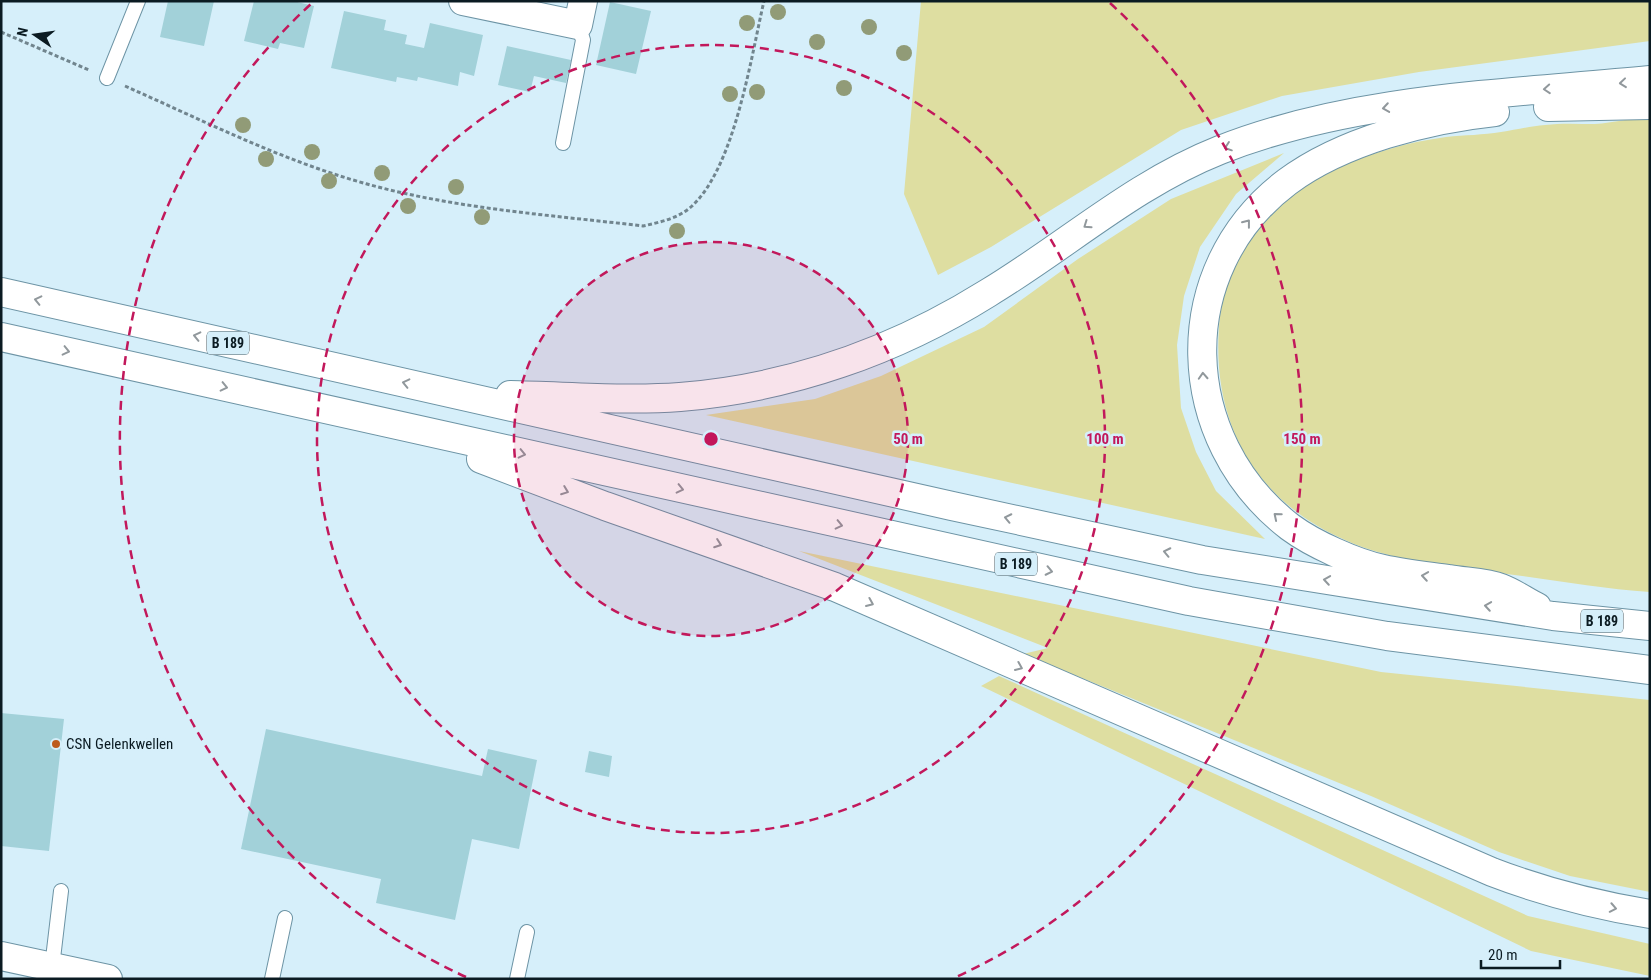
<svg xmlns="http://www.w3.org/2000/svg" width="1651" height="980" font-family="'Roboto Condensed',sans-serif">
<style>
.green{fill:#dedea1}
.building{fill:#a2d1d9}
.lines{fill:none;stroke-linecap:round;stroke-linejoin:round}
.service-casing{stroke:#6d94a5;stroke-width:16}
.minor-casing{stroke:#6d94a5;stroke-width:30}
.trunk-casing{stroke:#6d94a5;stroke-width:30}
.path{stroke:#71858e;stroke-width:3;stroke-dasharray:4 2.5;stroke-linecap:butt}
.service{stroke:#fff;stroke-width:14}
.minor{stroke:#fff;stroke-width:28}
.trunk{stroke:#fff;stroke-width:28}
.tree{fill:#919b77}
.oneway{stroke:#91989c}
.ring{fill:none;stroke:#c2185b;stroke-width:2.5;stroke-dasharray:9 6}
.poi-dot{fill:#bd5b1d;stroke:#d6effa;stroke-width:2}
.labels{text-anchor:middle;stroke-width:5;stroke-linejoin:round;paint-order:stroke}
.shield{fill:#d6effa;stroke:#485b63;stroke-width:1}
.shield-label{font-size:14px;font-weight:bold;fill:#0b1b22}
.poi-label{font-size:15px;fill:#0b1b22;stroke:#d6effa;text-anchor:start}
.centre{fill:#c2185b;stroke:#d6effa;stroke-width:2.5}
.ring-label{font-size:15px;text-anchor:middle;font-weight:bold;fill:#c2185b;stroke:#d6effa;stroke-width:5;stroke-linejoin:round;paint-order:stroke}
</style>
<rect width="100%" height="100%" fill="#d6effa"/>
<path class="green" d="M921,1H1650V41L1419,72L1282,96L1181,130L991,247L938,275L904,194Z
M1650,116V592C1602,589 1554,580 1507,574C1475,569 1440,568 1408,560C1388,555 1364,549 1345,540C1250,498 1209,417 1220,316C1227,254 1279,195 1335,169C1369,153 1409,142 1446,137C1465,135 1483,135 1501,132C1516,130 1530,126 1545,125C1561,123 1578,124 1595,124C1613,123 1632,118 1650,116Z
M1284,153L1236,194L1200,247L1184,296L1177,345L1181,408L1196,452L1216,491L1265,539L706,415L815,399L881,376L984,327L1078,259L1171,199Z
M799,551L1381,672L1650,700V892L1570,876L1499,852L1371,796L1023,654L1048,648Z
M999,676L1528,916L1650,944V976L1531,951L981,686Z"/>
<path class="building" d="M168,1H214L204,46L160,37Z
M254,1H293L314,6L304,48L280,43L278,49L244,41Z
M610,2L651,11L636,74L596,65Z
M344,11L386,20L384,30L407,35L405,44L424,48L430,23L483,35L474,76L460,72L458,86L418,77L417,81L397,77L396,82L331,68Z
M507,46L571,60L566,83L534,76L530,92L498,85Z
M1,713L64,719L49,851L1,846Z
M266,729L482,776L488,749L537,760L519,849L472,839L455,920L376,903L381,879L241,849Z
M589,751L612,756L609,777L585,772Z"/>
<g class="lines">
<g class="service-casing">
<path id="service" d="M107,78L138,1
M563,143L583,40L578,25
M52,967L61,891
M272,979L285,918
M517,979L527,932"/>
</g>
<g class="minor-casing">
<path id="minor" d="M463,1L578,25L583,1
M1,956L108,979"/>
</g>
<g class="trunk-casing">
<path id="trunk" d="M1548,107L1650,105
M1495,112C1427,119 1342,141 1287,182C1170,270 1177,440 1290,527C1313,544 1355,563 1383,569C1405,574 1427,576 1449,579C1465,582 1486,582 1501,588C1514,593 1525,601 1537,607
M1,292L952,506L1202,560L1553,616L1650,626
M1,337L1189,601L1387,636L1650,670
M510,395C566,396 626,401 680,397C790,388 895,351 988,293C1066,246 1134,184 1220,150C1354,97 1508,94 1650,80
M481,459L605,506L835,587L1492,872C1544,892 1595,905 1650,914"/>
</g>
<path class="path" d="M1,32L89,70
M125,86C204,121 283,161 367,184C457,209 551,215 643,226C661,222 679,218 692,206C735,166 751,57 764,1"/>
<use href="#service" class="service"/>
<use href="#minor" class="minor"/>
<use href="#trunk" class="trunk"/>
</g>
<g class="tree">
<circle cx="778" cy="12" r="8"/>
<circle cx="747" cy="23" r="8"/>
<circle cx="869" cy="27" r="8"/>
<circle cx="817" cy="42" r="8"/>
<circle cx="904" cy="53" r="8"/>
<circle cx="844" cy="88" r="8"/>
<circle cx="757" cy="92" r="8"/>
<circle cx="730" cy="94" r="8"/>
<circle cx="243" cy="125" r="8"/>
<circle cx="312" cy="152" r="8"/>
<circle cx="266" cy="159" r="8"/>
<circle cx="382" cy="173" r="8"/>
<circle cx="329" cy="181" r="8"/>
<circle cx="456" cy="187" r="8"/>
<circle cx="408" cy="206" r="8"/>
<circle cx="482" cy="217" r="8"/>
<circle cx="677" cy="231" r="8"/>
</g>
<defs><path id="oneway-chevron" d="M-2-3.5L2.5 0L-2 3.5" fill="none" stroke-width="1.6" stroke-linecap="round" stroke-linejoin="round" transform="scale(1.25)"/></defs>
<g class="oneway">
<use href="#oneway-chevron" transform="translate(1623 83) rotate(174)"/>
<use href="#oneway-chevron" transform="translate(1547 89) rotate(176)"/>
<use href="#oneway-chevron" transform="translate(1386 108) rotate(171)"/>
<use href="#oneway-chevron" transform="translate(1228 147) rotate(161)"/>
<use href="#oneway-chevron" transform="translate(1247 223) rotate(-52)"/>
<use href="#oneway-chevron" transform="translate(1087 225) rotate(145)"/>
<use href="#oneway-chevron" transform="translate(38 300) rotate(-167)"/>
<use href="#oneway-chevron" transform="translate(197 336) rotate(-167)"/>
<use href="#oneway-chevron" transform="translate(66 351) rotate(13)"/>
<use href="#oneway-chevron" transform="translate(1203 376) rotate(-93)"/>
<use href="#oneway-chevron" transform="translate(406 383) rotate(-167)"/>
<use href="#oneway-chevron" transform="translate(224 387) rotate(13)"/>
<use href="#oneway-chevron" transform="translate(522 454) rotate(13)"/>
<use href="#oneway-chevron" transform="translate(680 489) rotate(13)"/>
<use href="#oneway-chevron" transform="translate(565 491) rotate(21)"/>
<use href="#oneway-chevron" transform="translate(1277 516) rotate(-140)"/>
<use href="#oneway-chevron" transform="translate(1008 518) rotate(-168)"/>
<use href="#oneway-chevron" transform="translate(839 525) rotate(13)"/>
<use href="#oneway-chevron" transform="translate(718 544) rotate(20)"/>
<use href="#oneway-chevron" transform="translate(1167 552) rotate(-168)"/>
<use href="#oneway-chevron" transform="translate(1049 571) rotate(12)"/>
<use href="#oneway-chevron" transform="translate(1425 576) rotate(-171)"/>
<use href="#oneway-chevron" transform="translate(1327 580) rotate(-171)"/>
<use href="#oneway-chevron" transform="translate(870 603) rotate(23)"/>
<use href="#oneway-chevron" transform="translate(1488 606) rotate(-171)"/>
<use href="#oneway-chevron" transform="translate(1019 667) rotate(23)"/>
<use href="#oneway-chevron" transform="translate(1613 908) rotate(11)"/>
</g>
<circle cx="711" cy="439" r="197" fill="#c2185b" fill-opacity=".12"/>
<g class="ring">
<circle cx="711" cy="439" r="197"/>
<circle cx="711" cy="439" r="394"/>
<path d="M466 977A591 591 0 0 1 312 3M1110 3A591 591 0 0 1 956 977"/>
</g>
<circle class="poi-dot" cx="56" cy="744" r="5"/>
<g class="labels">
<g class="shield">
<rect x="207" y="331.5" width="42" height="23" rx="4"/>
<rect x="995" y="552.5" width="42" height="23" rx="4"/>
<rect x="1581" y="609.5" width="42" height="23" rx="4"/>
</g>
<g class="shield-label">
<text x="228" y="348">B 189</text>
<text x="1016" y="569">B 189</text>
<text x="1602" y="626">B 189</text>
</g>
<g class="poi-label">
<text x="66" y="749">CSN Gelenkwellen</text>
</g>
</g>
<circle cx="711" cy="439" r="8" class="centre"/>
<g class="ring-label">
<text x="908" y="444">50 m</text>
<text x="1105" y="444">100 m</text>
<text x="1302" y="444">150 m</text>
</g>
<rect width="1651" height="980" fill="none" stroke="#0b1b22" stroke-width="5"/>
<g transform="translate(35 35) rotate(283)" stroke="#d6effa" stroke-width="4" paint-order="stroke">
<path d="M0-4L9 19L0 12L-9 19Z" fill="#0b1b22"/>
<text y="-8" font-size="14" font-weight="bold" text-anchor="middle" fill="#0b1b22">N</text>
</g>
<path d="M1481 960v8h79v-8" fill="none" stroke="#0b1b22" stroke-width="2.5"/>
<text x="1488" y="960" font-size="15" fill="#0b1b22" stroke="#d6effa" stroke-width="4" paint-order="stroke">20 m</text>
</svg>
